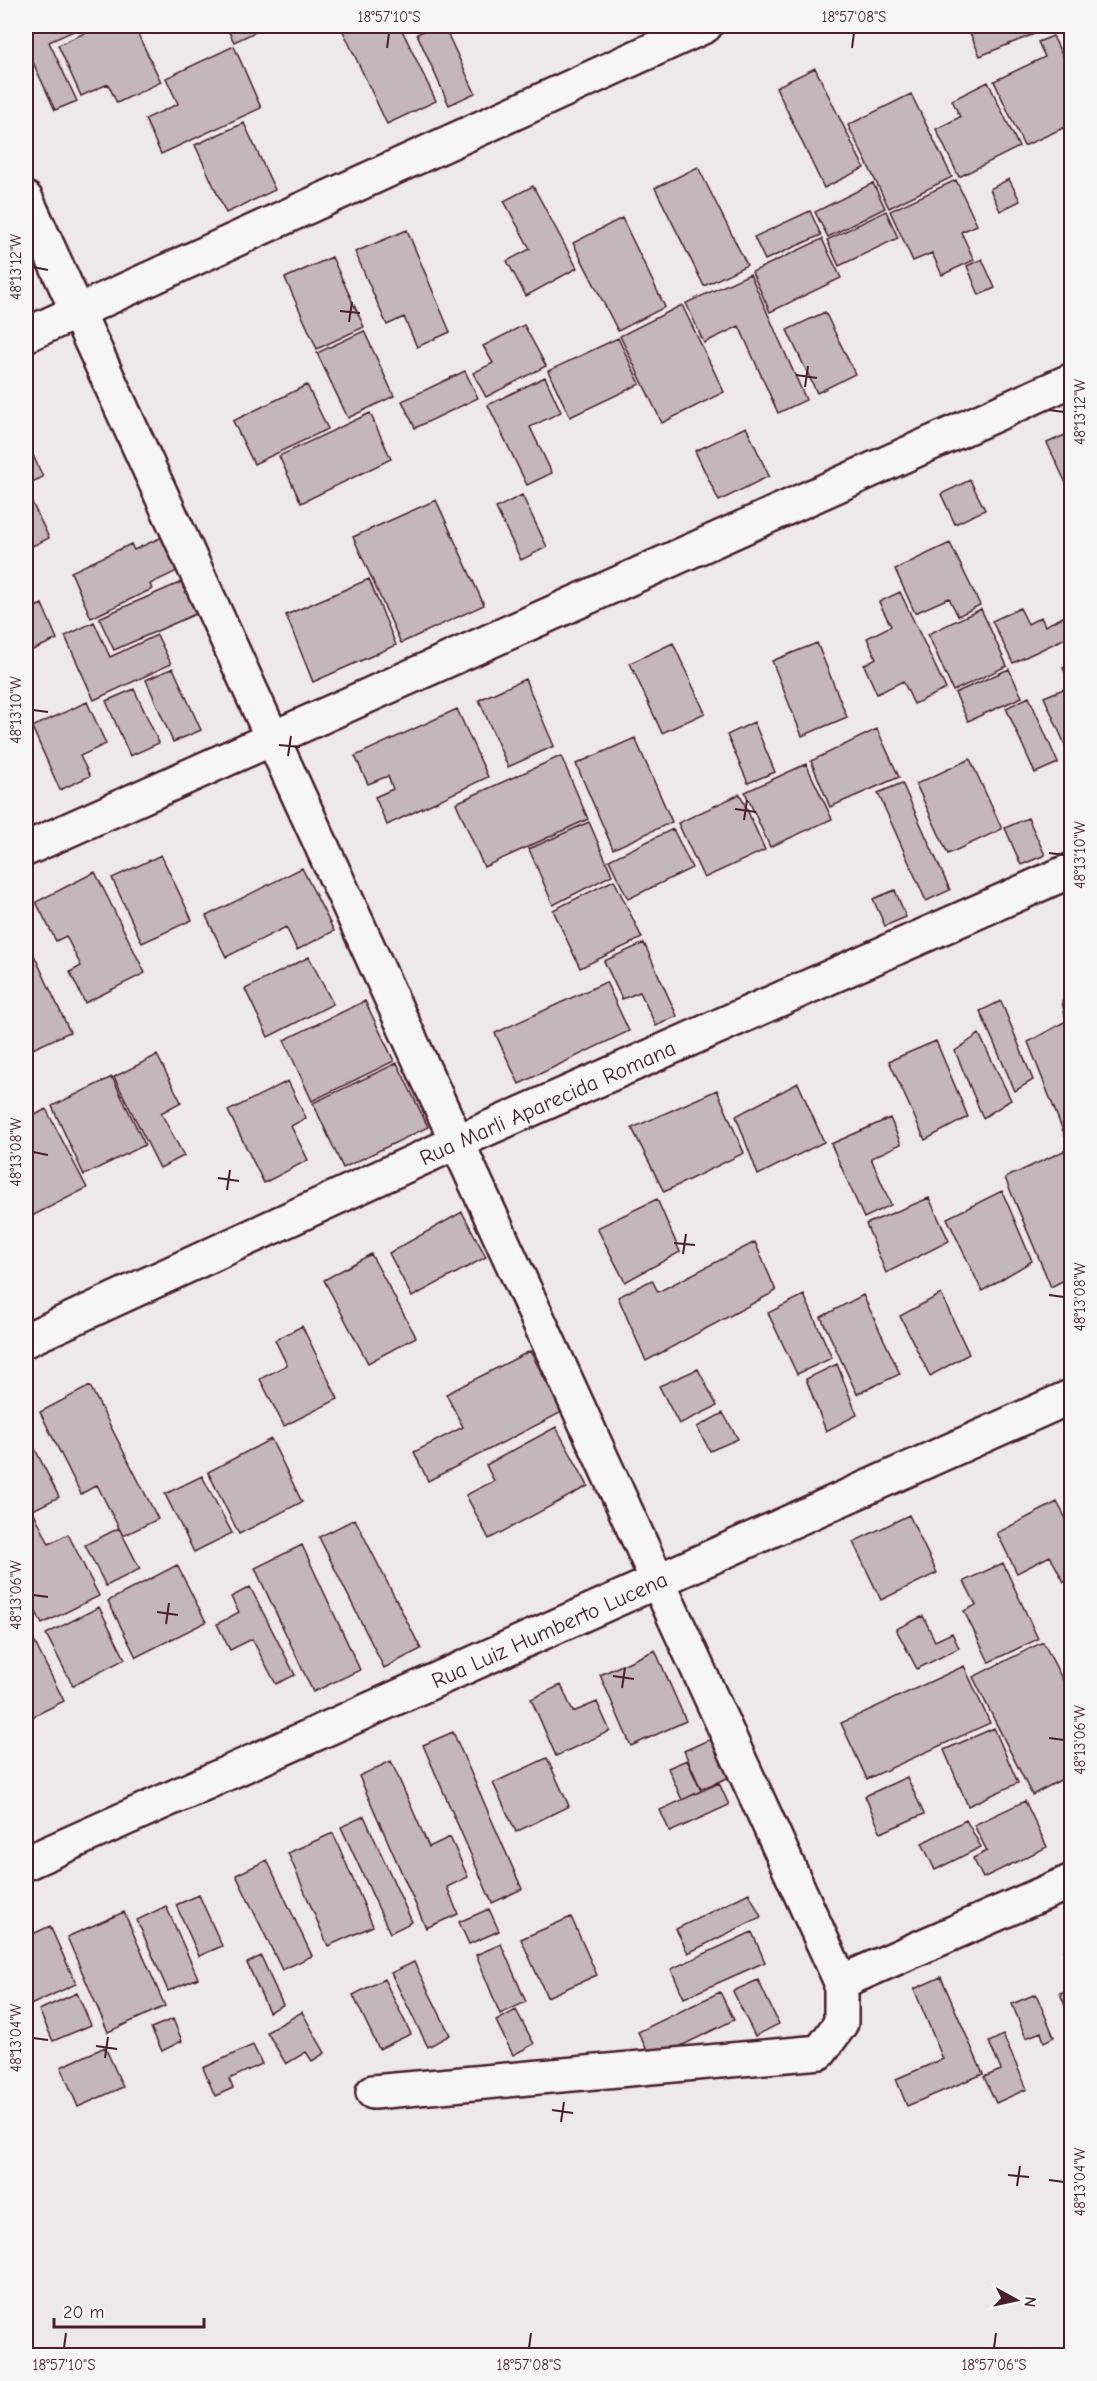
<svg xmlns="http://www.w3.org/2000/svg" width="1097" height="2381" font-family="'Comic Neue',sans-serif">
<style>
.building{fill:#c4b7b7;stroke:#4a1f2b;stroke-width:1.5}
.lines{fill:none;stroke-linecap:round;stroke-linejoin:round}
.minor-casing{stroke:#4a1f2b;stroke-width:38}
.minor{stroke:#f6f6f2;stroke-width:33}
.ticks{fill:none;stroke:#4a1f2b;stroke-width:2}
.labels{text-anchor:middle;stroke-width:4.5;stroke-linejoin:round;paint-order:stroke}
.street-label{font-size:22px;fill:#4a1f2b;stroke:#f6f6f2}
.neatline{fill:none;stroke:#4a1f2b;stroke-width:2}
.ticks-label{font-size:15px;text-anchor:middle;fill:#4a1f2b}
</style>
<rect width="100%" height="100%" fill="#ece9e6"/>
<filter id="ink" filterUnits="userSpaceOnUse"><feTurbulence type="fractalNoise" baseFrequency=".0167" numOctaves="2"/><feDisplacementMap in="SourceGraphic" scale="12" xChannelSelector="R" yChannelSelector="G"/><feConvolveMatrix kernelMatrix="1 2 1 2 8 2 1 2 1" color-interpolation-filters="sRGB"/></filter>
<g filter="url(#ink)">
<path class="building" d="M26,26H74L76,30L49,42L77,101L55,110L26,47Z
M100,26H134L161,82L117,103L108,84L81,96L58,45Z
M226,26H268L234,42Z
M356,26H400L436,101L387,124L343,31Z
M434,26H444L475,93L449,105L417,34Z
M967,26H1030L1034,34L980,56Z
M1053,36L1072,76V124L1024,146L994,81L1045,57L1038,42Z
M234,46L261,108L161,154L145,119L178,104L166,78Z
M815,68L864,168L824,188L776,87Z
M988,82L1019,147L959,177L936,129L960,117L952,100Z
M911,94L952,177L889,208L848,125Z
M244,123L275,190L226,213L195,145Z
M698,167L747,265L704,286L655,188Z
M1009,179L1020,201L1000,211L990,189Z
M956,180L977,225L961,232L974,260L942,275L932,253L913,261L890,211Z
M873,183L885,208L828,237L815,212Z
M533,186L577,268L526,296L507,261L530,249L504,201Z
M810,211L821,235L765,260L754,237Z
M886,211L898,238L839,266L827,240Z
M622,218L665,307L618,331L573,243Z
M407,230L450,332L417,347L404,317L387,325L355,252Z
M822,239L841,278L770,312L752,272Z
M332,257L364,327L317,349L285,278Z
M982,259L995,288L979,295L967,266Z
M750,274L806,400L778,413L739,326L704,343L686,303Z
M682,305L724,392L662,423L620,336Z
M825,312L855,374L817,393L787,330Z
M524,325L546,366L486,397L473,373L493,363L483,346Z
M364,331L394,396L348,418L317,353Z
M618,338L640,384L570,417L548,371Z
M465,371L478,398L415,428L402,401Z
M545,377L561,412L530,427L552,473L527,485L488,405Z
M307,385L328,429L254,464L233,421Z
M370,413L391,459L301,503L279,456Z
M746,427L769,476L719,501L695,451Z
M1072,432V496L1047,443Z
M32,453L43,477L26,485V456Z
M970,480L985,510L955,524L941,494Z
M26,490L49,538L26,549Z
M522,495L547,547L521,560L496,508Z
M436,500L484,605L401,643L353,537Z
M162,537L177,571L150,584L152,589L91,618L71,572L131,544L134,550Z
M950,543L980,605L958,616L949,598L915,613L895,569Z
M369,579L396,645L313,682L286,615Z
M186,580L200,612L114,650L99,618Z
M900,592L946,689L914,704L903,681L877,694L864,665L876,658L867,638L891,626L879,602Z
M42,604L57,639L26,653V611Z
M1020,608L1028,624L1041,617L1045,626L1071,613L1072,635L1013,663L992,621Z
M981,609L1007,666L953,691L928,634Z
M94,622L110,657L157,635L171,664L94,700L65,636Z
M673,643L705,713L662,733L630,663Z
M817,643L847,717L802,736L772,661Z
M1072,664V745L1066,747L1044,697L1071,686L1063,668Z
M173,668L201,730L173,742L146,680Z
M1009,669L1022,697L968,721L955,693Z
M525,679L554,746L508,767L479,700Z
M134,689L159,743L130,756L106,701Z
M1029,697L1058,763L1035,773L1006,708Z
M87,702L106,744L80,756L90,776L60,790L32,727Z
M457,709L488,777L387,825L375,797L393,789L388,776L368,784L355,756Z
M754,722L775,772L748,783L727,735Z
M877,729L899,777L830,807L811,761Z
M635,738L672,822L613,849L576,764Z
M561,756L588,819L484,867L456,803Z
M970,759L1002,829L948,854L916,784Z
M806,764L832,819L770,847L745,792Z
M902,783L950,890L926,901L878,793Z
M740,794L765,850L704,878L678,823Z
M1028,818L1045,855L1021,865L1005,828Z
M589,822L612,875L553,905L529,849Z
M673,829L692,868L628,899L609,860Z
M161,855L192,920L142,943L112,878Z
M302,868L334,931L297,950L286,927L226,957L206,916Z
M95,872L145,973L85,1003L70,972L81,966L66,936L56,941L36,902Z
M614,880L642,938L580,968L553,910Z
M895,890L906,917L885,926L873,899Z
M26,938L70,1032L26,1052Z
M644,943L677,1016L656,1026L640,992L622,999L604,961Z
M309,957L333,1004L268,1037L245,989Z
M606,982L629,1031L519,1084L495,1033Z
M1072,996V1132L1065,1136L1028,1042L1066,1021L1062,1001Z
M365,1001L394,1061L312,1101L284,1040Z
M1001,1001L1033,1080L1015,1091L980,1011Z
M979,1034L1011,1100L983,1118L955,1051Z
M936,1041L968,1117L925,1140L889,1061Z
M157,1055L181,1102L161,1113L184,1156L160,1168L114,1077Z
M397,1063L428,1127L343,1168L313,1103Z
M112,1077L145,1145L84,1175L52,1106Z
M288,1081L306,1118L291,1126L308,1160L264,1183L228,1111Z
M798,1083L824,1142L758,1175L736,1116Z
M717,1090L744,1153L664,1192L632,1128Z
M46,1109L87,1188L26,1219V1120Z
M890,1118L901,1144L871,1158L891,1205L864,1218L831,1144Z
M1068,1149L1072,1157V1276L1051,1287L1005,1178Z
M1002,1191L1032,1261L982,1291L947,1218Z
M929,1198L949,1241L886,1273L866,1224Z
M657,1199L680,1252L625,1282L597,1228Z
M462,1212L486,1257L412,1297L389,1253Z
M755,1242L776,1291L646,1361L618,1297L652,1280L658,1292Z
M371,1254L416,1337L368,1363L324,1280Z
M941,1294L969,1354L930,1376L900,1316Z
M804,1295L832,1358L797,1374L768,1313Z
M863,1295L900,1374L857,1394L821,1317Z
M302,1326L338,1399L284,1426L260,1379L287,1365L275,1340Z
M530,1351L562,1412L428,1481L414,1452L463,1427L446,1394Z
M837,1364L857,1415L826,1431L806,1379Z
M698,1369L717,1406L679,1424L659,1386Z
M90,1386L158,1519L123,1536L97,1485L81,1494L40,1412Z
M723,1413L738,1439L710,1451L697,1427Z
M556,1427L588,1486L489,1539L466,1495L494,1481L486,1465Z
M26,1431L59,1497L33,1510L26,1495Z
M271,1439L302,1502L239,1534L208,1472Z
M202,1476L232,1533L194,1552L165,1494Z
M26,1496L49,1544L68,1534L99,1596L42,1624L26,1591Z
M1057,1502L1072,1530V1578L1064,1582L1050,1556L1017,1573L997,1533Z
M909,1515L937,1573L881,1600L853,1542Z
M355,1519L421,1649L384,1668L319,1537Z
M119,1528L140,1569L106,1586L85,1545Z
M302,1545L360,1670L313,1692L255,1568Z
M1003,1563L1038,1639L989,1662L964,1611L976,1605L964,1581Z
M177,1565L206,1622L136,1657L108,1601Z
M250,1587L295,1675L276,1684L252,1639L230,1650L217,1624L239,1612L231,1597Z
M99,1607L125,1659L73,1686L46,1634Z
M923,1616L935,1641L952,1633L959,1648L917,1669L896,1629Z
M33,1639L64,1701L26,1720V1643Z
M1043,1642L1072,1698V1774L1032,1795L973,1677Z
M655,1650L686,1721L631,1746L600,1675Z
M964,1666L990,1723L867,1779L841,1723Z
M561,1685L573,1712L597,1702L610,1731L556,1756L531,1699Z
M994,1728L1018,1783L968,1806L944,1750Z
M453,1732L522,1889L492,1903L423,1745Z
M715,1737L732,1776L701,1789L684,1751Z
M547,1758L569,1806L516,1832L493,1783Z
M687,1760L701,1791L682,1800L668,1768Z
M391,1761L429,1847L450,1837L468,1877L447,1887L458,1914L426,1928L359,1776Z
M907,1777L924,1814L881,1833L865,1796Z
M719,1783L729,1805L670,1832L660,1810Z
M1025,1801L1047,1847L983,1878L973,1858L987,1851L974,1825Z
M364,1816L412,1922L390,1933L341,1827Z
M966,1820L981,1847L935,1870L922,1843Z
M333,1833L373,1926L328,1946L288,1853Z
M267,1860L312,1956L282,1970L236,1875Z
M749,1893L761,1917L688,1953L676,1929Z
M199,1895L222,1946L199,1956L176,1905Z
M166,1906L198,1978L168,1991L137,1920Z
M489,1909L499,1931L469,1944L459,1922Z
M124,1912L165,2006L108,2032L67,1937Z
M571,1917L597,1975L547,1997L521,1939Z
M50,1926L76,1984L26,2007V1937Z
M752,1932L765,1962L684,1998L671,1969Z
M501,1944L526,2002L500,2014L476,1955Z
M1072,1948V1969L1064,1951Z
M261,1956L283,2005L269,2012L247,1963Z
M414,1962L450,2035L428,2047L391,1973Z
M941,1977L983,2074L907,2106L896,2079L943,2059L914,1989Z
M384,1979L411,2034L379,2049L353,1995Z
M758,1980L779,2024L755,2036L733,1991Z
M1072,1988V2018L1070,2019L1060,1993Z
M720,1992L734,2020L652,2060L638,2032Z
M77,1993L91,2025L53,2041L39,2010Z
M1036,1994L1054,2037L1044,2042L1041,2032L1026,2038L1012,2004Z
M516,2010L534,2044L513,2055L496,2021Z
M302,2012L325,2053L312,2061L306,2052L286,2064L267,2032Z
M173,2019L182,2041L162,2051L151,2028Z
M1003,2035L1027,2089L996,2103L984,2077L1001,2070L989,2042Z
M253,2045L262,2064L229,2079L233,2088L215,2096L203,2068Z
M105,2047L123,2087L78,2107L61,2067Z"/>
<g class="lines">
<g class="minor-casing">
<g id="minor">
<path d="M26,199L841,1982V2023L820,2052L373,2092"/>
<path d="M26,335L705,26"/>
<path d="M26,849L1072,380"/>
<path id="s1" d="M26,1340L457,1142L1072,870"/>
<path id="s2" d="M26,1863L1072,1396"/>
<path d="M841,1982L1072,1881"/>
</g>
</g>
<use href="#minor" class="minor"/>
</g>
</g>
<path class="ticks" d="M387,48L389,33M852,48L854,33M33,267L48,270M340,311L360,313M349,322L352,302M796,375L817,378M805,387L808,366M1049,410L1064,412M33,710L48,712M279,745L300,747M288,756L291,736M735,809L756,812M744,820L747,800M1049,853L1064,855M33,1152L48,1155M218,1178L239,1181M227,1190L230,1170M674,1243L695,1245M683,1254L686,1234M1049,1295L1064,1297M33,1595L48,1597M157,1612L178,1615M166,1624L169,1603M613,1676L634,1679M622,1688L625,1668M1049,1738L1064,1740M33,2038L48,2040M96,2046L117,2049M105,2058L108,2037M552,2110L573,2113M561,2122L564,2102M1008,2175L1029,2177M1049,2180L1064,2182M1017,2186L1020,2166M64,2348L66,2333M529,2348L531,2333M994,2348L996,2333"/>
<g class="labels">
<g class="street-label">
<text dy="8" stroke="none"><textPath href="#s1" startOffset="573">Rua Marli Aparecida Romana</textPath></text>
<text dy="8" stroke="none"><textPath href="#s2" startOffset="573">Rua Luiz Humberto Lucena</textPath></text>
</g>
</g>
<rect width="1097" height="2381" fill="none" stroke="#f6f6f2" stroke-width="66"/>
<g transform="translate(1016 2300) rotate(98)" stroke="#f6f6f2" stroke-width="4.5" paint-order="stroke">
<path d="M0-4.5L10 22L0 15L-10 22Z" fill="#4a1f2b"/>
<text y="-9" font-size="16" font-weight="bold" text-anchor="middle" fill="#4a1f2b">N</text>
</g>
<path d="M54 2318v9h150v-9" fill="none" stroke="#4a1f2b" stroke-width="3"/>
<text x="63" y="2318" font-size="18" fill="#4a1f2b" stroke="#f6f6f2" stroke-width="4.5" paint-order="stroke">20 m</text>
<rect x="33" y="33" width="1031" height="2315" class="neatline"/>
<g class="ticks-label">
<text x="389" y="22">18°57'10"S</text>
<text x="854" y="22">18°57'08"S</text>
<text transform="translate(16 267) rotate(-90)" y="5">48°13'12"W</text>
<text transform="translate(1080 412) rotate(-90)" y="5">48°13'12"W</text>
<text transform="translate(16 710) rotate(-90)" y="5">48°13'10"W</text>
<text transform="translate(1080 855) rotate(-90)" y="5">48°13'10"W</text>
<text transform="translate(16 1152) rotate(-90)" y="5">48°13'08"W</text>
<text transform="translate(1080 1297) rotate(-90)" y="5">48°13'08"W</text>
<text transform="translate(16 1595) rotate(-90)" y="5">48°13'06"W</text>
<text transform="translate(1080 1740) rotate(-90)" y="5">48°13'06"W</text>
<text transform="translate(16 2038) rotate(-90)" y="5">48°13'04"W</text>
<text transform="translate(1080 2182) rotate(-90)" y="5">48°13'04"W</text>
<text x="64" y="2370">18°57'10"S</text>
<text x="529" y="2370">18°57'08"S</text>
<text x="994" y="2370">18°57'06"S</text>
</g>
</svg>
